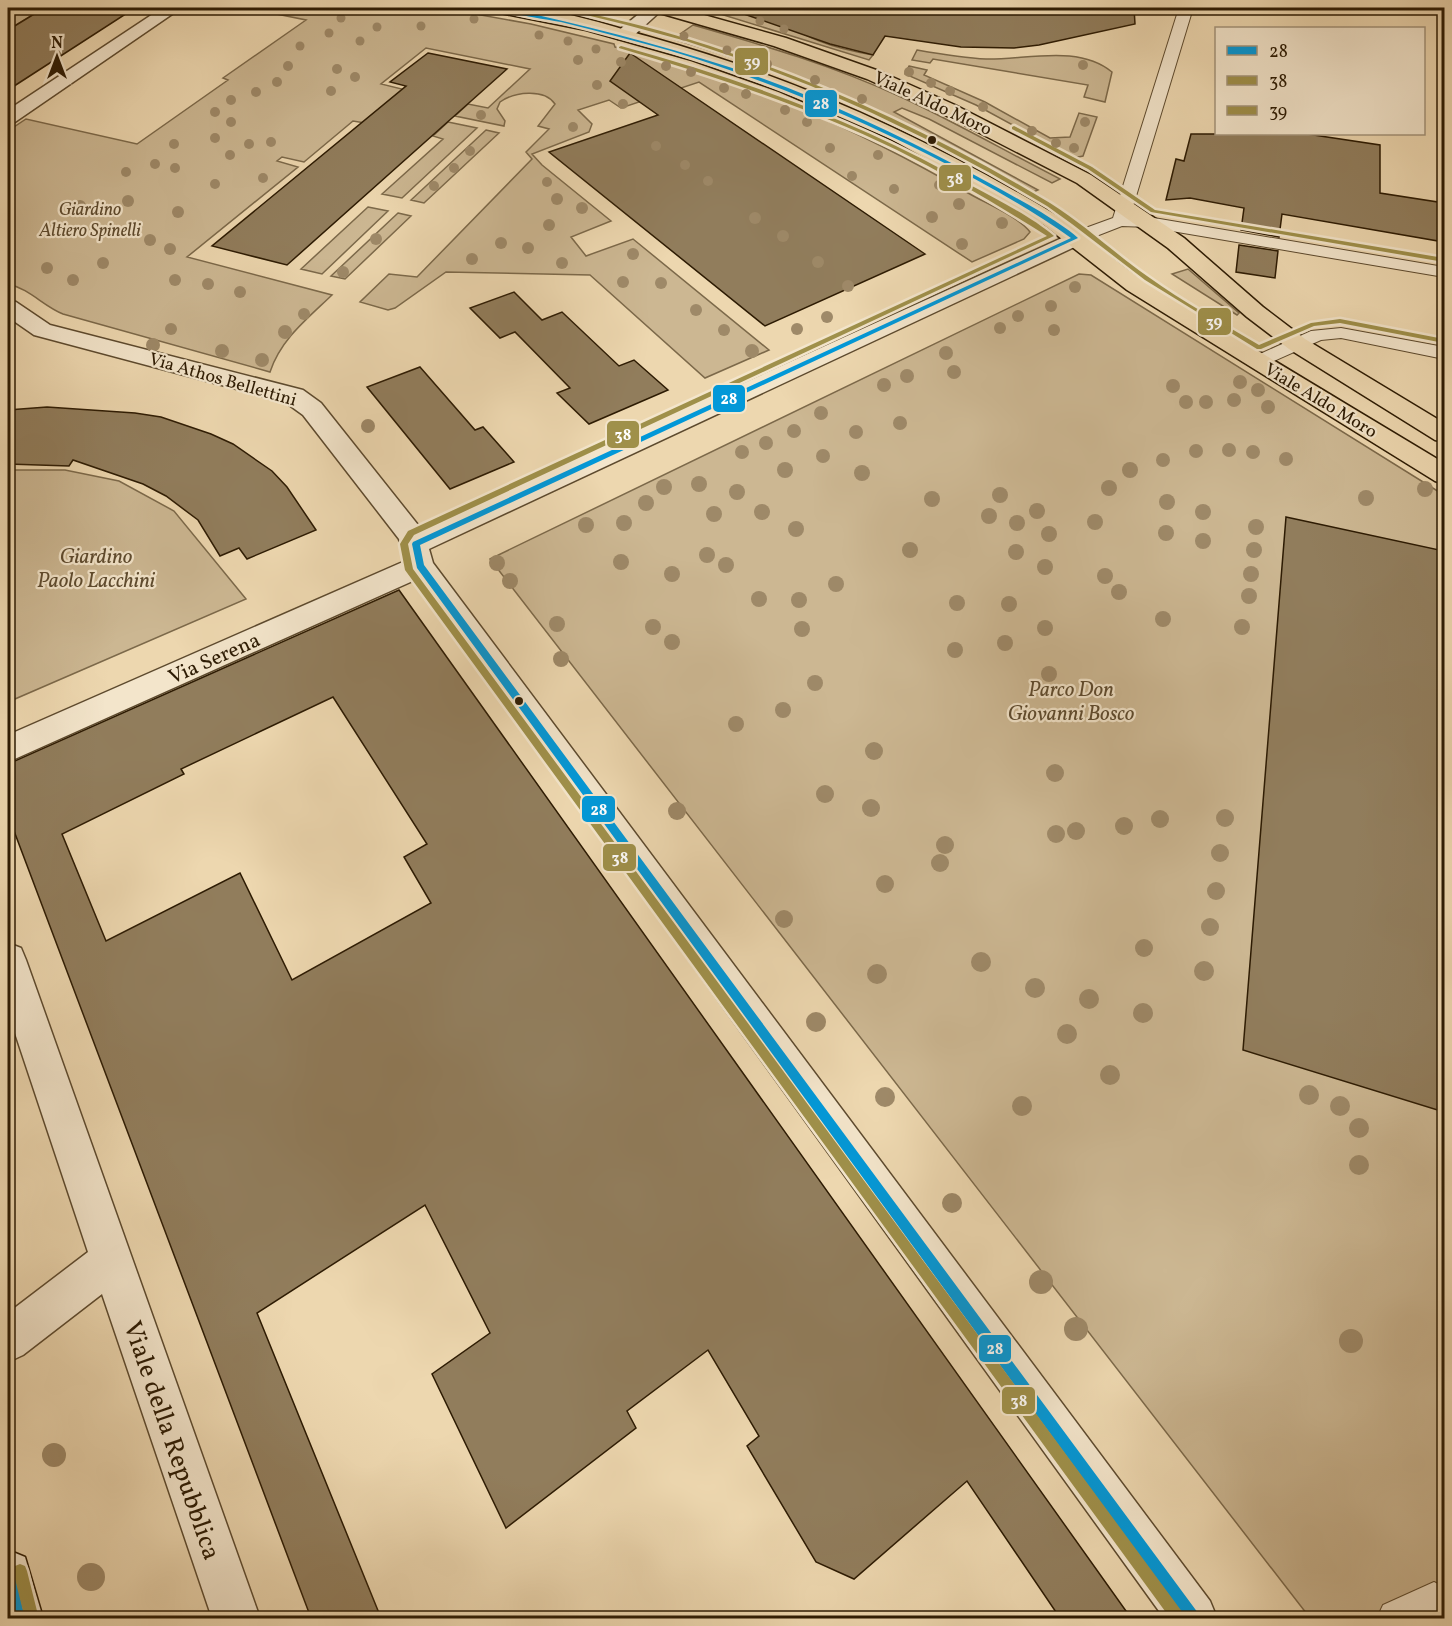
<svg xmlns="http://www.w3.org/2000/svg" width="1452" height="1626" font-family="Vollkorn,serif">
<style>
.green{fill:#ccb792;stroke:#7c694a;stroke-width:1.5}
.building{fill:#917d5c;stroke:#2d1b03;stroke-width:1.5;fill-rule:evenodd}
.lines{fill:none;stroke-linecap:round;stroke-linejoin:round}
.service-casing{stroke:#5d4a2e;stroke-width:2}
.minor-casing{stroke:#5d4a2e;stroke-width:3}
.secondary-casing{stroke:#2d1b03;stroke-width:3}
.primary-casing{stroke:#2d1b03;stroke-width:3}
.service{fill:#f3e5cb;fill-rule:evenodd}
.minor{fill:#f3e5cb;fill-rule:evenodd}
.secondary{fill:#f3e5cb;fill-rule:evenodd}
.primary{fill:#edd7af;fill-rule:evenodd}
.bus-1-casing{stroke:#f3e5cb;stroke-width:5}
.bus-2-casing{stroke:#f3e5cb;stroke-width:5}
.bus-3-casing{stroke:#f3e5cb;stroke-width:5}
.bus-1{fill:#0298d8;fill-rule:evenodd}
.bus-2{fill:#9f904a;fill-rule:evenodd}
.bus-3{fill:#9f904a;fill-rule:evenodd}
.tree{fill:#9e8968}
.bus-dot{fill:#2d1b03;stroke:#f3e5cb;stroke-width:2}
.labels{text-anchor:middle;stroke-width:4.5;stroke-linejoin:round;paint-order:stroke}
.far-street-label{font-size:18px;fill:#2d1b03;stroke:#f3e5cb}
.far-park-label{font-size:18px;font-style:italic;fill:#5d4a2e;stroke:#f3e5cb}
.park-label{font-size:21px;font-style:italic;fill:#5d4a2e;stroke:#f3e5cb}
.street-label{font-size:21px;fill:#2d1b03;stroke:#f3e5cb}
.near-street-label{font-size:26px;fill:#2d1b03;stroke:#f3e5cb}
.line-badge{stroke:#f3e5cb;stroke-width:2}
.badge-label{font-size:16px;text-anchor:middle;font-weight:bold;fill:#fff}
</style>
<rect width="100%" height="100%" fill="#edd7af"/>
<filter id="stains"><feTurbulence type="fractalNoise" baseFrequency=".00333" numOctaves="4"/><feColorMatrix values="0 0 0 0 .2 0 0 0 0 .09 0 0 0 0 .02 0 0 0 .5 -.17"/></filter>
<radialGradient id="worn" r=".72"><stop offset=".6" stop-color="#630" stop-opacity="0"/><stop offset="1" stop-color="#630" stop-opacity=".3"/></radialGradient>
<path class="green" d="M8,8H44L8,30Z
M246,8H442L531,24L614,44L615,47C744,80 853,126 968,193C985,203 1019,217 1030,232L1024,239L972,262L699,82L621,108L609,100L578,110L592,124L589,132L532,154L542,165L611,221L571,237L586,256L633,239L769,350L705,378L590,275L446,272L395,308L388,310L360,302L389,274L417,277L532,159L526,152L549,129L538,126L555,104C544,88 514,92 500,102L497,109L505,121L504,126L455,116L468,104L488,108L530,69L426,48L381,84L406,90L365,123L353,121L304,162L282,157L277,161L298,167L187,257L332,295C307,319 281,339 270,372L63,314C43,306 30,289 8,284V131L26,119L137,144L228,80L223,78L306,20Z
M542,8H625L620,12L602,8L589,17Z
M701,8H774C796,39 838,49 873,55L869,60Z
M693,25C763,45 834,66 901,97C955,122 1007,152 1060,179L1052,183L929,119L902,108L894,112L1038,190L1031,193C967,159 905,124 838,96C784,74 729,56 673,39Z
M917,50C940,54 963,58 986,59C1026,60 1078,44 1112,72L1105,102L1084,97L1088,85L933,59L930,63L912,60Z
M909,66L927,70L924,75L985,102L1050,138L1070,137L1079,113L1097,117L1083,156L1073,158L976,105L905,74Z
M448,122L477,128L402,198L382,194L443,139L433,136Z
M486,130L499,133L424,203L411,200Z
M368,207L388,211L322,274L301,269Z
M398,213L411,216L345,279L331,276Z
M1188,269L1239,313L1237,315L1172,274Z
M1079,274L1091,275L1444,495V1618H1310L490,559Z
M8,470H65L119,481L174,511L246,599L8,702Z"/>
<path class="building" d="M44,8H135L8,90V30Z
M742,8H1134L1135,24L1039,45L1014,48L961,47L885,36L873,55L830,44L741,13Z
M428,53L507,69L287,265L212,246L406,86L390,82Z
M630,53L925,254L765,326L549,152L658,115L610,81Z
M1191,134H1307L1380,145V193L1444,203V242L1282,214L1279,237L1241,230L1244,208L1190,198L1166,200L1176,159L1184,161Z
M1239,245L1278,251L1275,278L1236,272Z
M514,292L542,320L562,312L619,366L634,360L668,390L589,424L557,393L570,388L515,332L500,338L470,308Z
M420,367L475,430L483,427L514,462L450,489L367,387Z
M47,407L135,413L161,417L211,434L233,444L272,471L287,487L316,530L247,559L239,548L220,556L198,520L166,496L143,484L73,460L69,466L8,464V410Z
M1286,517L1444,551V1112L1243,1050Z
M399,590L1131,1618H1060L967,1481L854,1579L816,1562L747,1446L759,1436L708,1350L627,1411L636,1428L506,1528L432,1374L490,1333L425,1205L257,1313L381,1618H311L8,815V764ZM333,697L427,844L404,857L431,903L292,980L240,873L106,941L62,834L184,774L181,769Z"/>
<g class="lines">
<g class="service-casing">
<path id="service" d="M1179,8H1193L1130,216L1148,217L1444,267V277L1148,227L1122,226L1081,242H1069L1067,238L1069,234L1113,218Z
M1341,328L1444,347V359L1341,338L1321,340L1258,368L1249,362L1251,358L1311,331Z
M1434,1582L1444,1587V1618H1377L1383,1605Z"/>
</g>
<g class="minor-casing">
<path id="minor" d="M162,8H181L15,122L8,124V110Z
M646,8H664L630,39H618L615,35L618,31Z
M1075,232L1083,233L1086,238L1083,243L429,549L433,563L1210,1601L1217,1618H1164L415,580L8,762V735L405,561L399,539L303,415L285,402L34,335L8,317V300L16,302L50,325L303,390L321,403L422,530Z
M8,943L21,948L26,960L260,1618H212L102,1294L23,1355L8,1362V1313L88,1252L8,1012Z"/>
</g>
<g class="secondary-casing">
<path id="secondary" d="M8,1550L25,1557L43,1618H8Z"/>
</g>
<g class="primary-casing">
<path id="primary" d="M493,8C544,3 600,23 650,37C796,78 926,137 1056,215C1088,234 1115,263 1146,282C1245,344 1345,403 1444,463V484L1435,481L1127,290L1044,225L891,139L780,91L692,60L586,30L495,12Z
M654,8H679L786,38L879,71L955,105L1091,175L1184,238L1263,307L1305,339L1444,423V442L1435,440L1289,349L1247,317L1168,248L1077,183L941,113L867,79L774,46L656,12Z"/>
</g>
<use href="#service" class="service"/>
<use href="#minor" class="minor"/>
<use href="#secondary" class="secondary"/>
<use href="#primary" class="primary"/>
<g class="bus-1-casing">
<path id="bus-1" d="M499,8H505C581,24 655,43 729,67C809,93 887,129 961,168C988,182 1015,197 1041,212C1053,220 1067,228 1078,238L420,545L424,565L1198,1613L1199,1618H1185L417,568L412,544L413,542L1071,238C1026,206 978,180 929,155C846,113 760,78 671,51C635,41 598,31 561,22C541,18 517,16 499,8Z
M8,1567L13,1569L15,1574L25,1618H12L8,1599Z"/>
</g>
<g class="bus-2-casing">
<path id="bus-2" d="M621,46C742,79 863,123 972,186C998,200 1032,217 1054,236L414,535L408,544L413,569L1183,1613L1184,1618H1170L405,570L400,544L408,531L1047,236C998,205 949,176 897,150C808,107 714,76 619,48V47Z"/>
</g>
<g class="bus-3-casing">
<path id="bus-3" d="M558,8H564C607,17 650,27 691,40C817,79 937,135 1050,203C1084,224 1114,253 1147,276C1183,302 1222,323 1259,345L1311,323L1340,319L1444,339V343L1340,323L1314,326L1261,349H1257L1145,280L1072,224L1047,206L990,173L932,142L872,113L811,86L749,62L686,41L623,24Z
M1014,126L1092,167L1155,210L1444,258V262L1151,212L1088,169L1012,129V127Z
M20,1564L25,1566L27,1571L38,1615L36,1618H26L24,1615L13,1571L15,1566Z"/>
</g>
<use href="#bus-1" class="bus-1"/>
<use href="#bus-2" class="bus-2"/>
<use href="#bus-3" class="bus-3"/>
</g>
<g class="tree">
<circle cx="341" cy="18" r="4.5"/>
<circle cx="474" cy="19" r="4.5"/>
<circle cx="760" cy="21" r="4.5"/>
<circle cx="421" cy="26" r="4.5"/>
<circle cx="377" cy="27" r="4.5"/>
<circle cx="784" cy="29" r="4.5"/>
<circle cx="329" cy="33" r="4.5"/>
<circle cx="539" cy="35" r="4.5"/>
<circle cx="684" cy="36" r="4.5"/>
<circle cx="360" cy="41" r="4.5"/>
<circle cx="568" cy="41" r="4.5"/>
<circle cx="300" cy="46" r="4.5"/>
<circle cx="596" cy="49" r="4.5"/>
<circle cx="727" cy="50" r="4.5"/>
<circle cx="578" cy="60" r="5"/>
<circle cx="621" cy="62" r="5"/>
<circle cx="767" cy="64" r="5"/>
<circle cx="1083" cy="65" r="5"/>
<circle cx="288" cy="66" r="5"/>
<circle cx="666" cy="66" r="5"/>
<circle cx="337" cy="69" r="5"/>
<circle cx="691" cy="72" r="5"/>
<circle cx="909" cy="72" r="5"/>
<circle cx="355" cy="77" r="5"/>
<circle cx="815" cy="80" r="5"/>
<circle cx="277" cy="82" r="5"/>
<circle cx="931" cy="83" r="5"/>
<circle cx="597" cy="85" r="5"/>
<circle cx="724" cy="88" r="5"/>
<circle cx="331" cy="91" r="5"/>
<circle cx="950" cy="91" r="5"/>
<circle cx="256" cy="92" r="5"/>
<circle cx="746" cy="94" r="5"/>
<circle cx="862" cy="99" r="5"/>
<circle cx="231" cy="100" r="5"/>
<circle cx="623" cy="104" r="5"/>
<circle cx="983" cy="107" r="5"/>
<circle cx="785" cy="110" r="5"/>
<circle cx="215" cy="112" r="5"/>
<circle cx="481" cy="115" r="5"/>
<circle cx="231" cy="122" r="5"/>
<circle cx="807" cy="122" r="5"/>
<circle cx="1085" cy="122" r="5"/>
<circle cx="573" cy="127" r="5"/>
<circle cx="1032" cy="131" r="5"/>
<circle cx="215" cy="138" r="5"/>
<circle cx="271" cy="142" r="5"/>
<circle cx="1056" cy="143" r="5"/>
<circle cx="174" cy="144" r="5"/>
<circle cx="249" cy="144" r="5"/>
<circle cx="656" cy="146" r="5"/>
<circle cx="830" cy="148" r="5"/>
<circle cx="1074" cy="148" r="5"/>
<circle cx="470" cy="151" r="5"/>
<circle cx="230" cy="155" r="5"/>
<circle cx="878" cy="155" r="5"/>
<circle cx="155" cy="164" r="5"/>
<circle cx="685" cy="165" r="5"/>
<circle cx="175" cy="168" r="5"/>
<circle cx="454" cy="168" r="5"/>
<circle cx="126" cy="172" r="5"/>
<circle cx="852" cy="176" r="5"/>
<circle cx="263" cy="178" r="5"/>
<circle cx="708" cy="181" r="5"/>
<circle cx="547" cy="182" r="5"/>
<circle cx="215" cy="184" r="5"/>
<circle cx="939" cy="185" r="5"/>
<circle cx="434" cy="186" r="5"/>
<circle cx="894" cy="189" r="5"/>
<circle cx="557" cy="199" r="6"/>
<circle cx="128" cy="201" r="6"/>
<circle cx="959" cy="204" r="6"/>
<circle cx="80" cy="206" r="6"/>
<circle cx="582" cy="208" r="6"/>
<circle cx="178" cy="212" r="6"/>
<circle cx="932" cy="217" r="6"/>
<circle cx="755" cy="218" r="6"/>
<circle cx="1002" cy="223" r="6"/>
<circle cx="549" cy="225" r="6"/>
<circle cx="783" cy="236" r="6"/>
<circle cx="376" cy="239" r="6"/>
<circle cx="150" cy="240" r="6"/>
<circle cx="501" cy="243" r="6"/>
<circle cx="962" cy="244" r="6"/>
<circle cx="528" cy="248" r="6"/>
<circle cx="170" cy="249" r="6"/>
<circle cx="633" cy="254" r="6"/>
<circle cx="472" cy="259" r="6"/>
<circle cx="818" cy="262" r="6"/>
<circle cx="103" cy="263" r="6"/>
<circle cx="562" cy="263" r="6"/>
<circle cx="47" cy="268" r="6"/>
<circle cx="343" cy="272" r="6"/>
<circle cx="73" cy="280" r="6"/>
<circle cx="175" cy="280" r="6"/>
<circle cx="623" cy="282" r="6"/>
<circle cx="661" cy="283" r="6"/>
<circle cx="208" cy="284" r="6"/>
<circle cx="848" cy="286" r="6"/>
<circle cx="1075" cy="287" r="6"/>
<circle cx="240" cy="292" r="6"/>
<circle cx="1051" cy="306" r="6"/>
<circle cx="696" cy="310" r="6"/>
<circle cx="304" cy="314" r="6"/>
<circle cx="1018" cy="316" r="6"/>
<circle cx="827" cy="317" r="6"/>
<circle cx="1000" cy="328" r="6"/>
<circle cx="171" cy="329" r="6"/>
<circle cx="797" cy="329" r="6"/>
<circle cx="724" cy="330" r="6"/>
<circle cx="1054" cy="330" r="6"/>
<circle cx="285" cy="332" r="7"/>
<circle cx="153" cy="345" r="7"/>
<circle cx="222" cy="351" r="7"/>
<circle cx="752" cy="351" r="7"/>
<circle cx="946" cy="353" r="7"/>
<circle cx="262" cy="360" r="7"/>
<circle cx="954" cy="372" r="7"/>
<circle cx="907" cy="376" r="7"/>
<circle cx="1240" cy="382" r="7"/>
<circle cx="884" cy="385" r="7"/>
<circle cx="1173" cy="386" r="7"/>
<circle cx="1258" cy="390" r="7"/>
<circle cx="1234" cy="400" r="7"/>
<circle cx="1186" cy="402" r="7"/>
<circle cx="1206" cy="402" r="7"/>
<circle cx="1268" cy="407" r="7"/>
<circle cx="821" cy="413" r="7"/>
<circle cx="900" cy="423" r="7"/>
<circle cx="368" cy="426" r="7"/>
<circle cx="794" cy="431" r="7"/>
<circle cx="856" cy="432" r="7"/>
<circle cx="766" cy="443" r="7"/>
<circle cx="1229" cy="450" r="7"/>
<circle cx="1196" cy="451" r="7"/>
<circle cx="742" cy="452" r="7"/>
<circle cx="1253" cy="452" r="7"/>
<circle cx="823" cy="456" r="7"/>
<circle cx="1286" cy="459" r="7"/>
<circle cx="1163" cy="460" r="7"/>
<circle cx="785" cy="470" r="8"/>
<circle cx="1130" cy="470" r="8"/>
<circle cx="862" cy="473" r="8"/>
<circle cx="699" cy="484" r="8"/>
<circle cx="664" cy="487" r="8"/>
<circle cx="1109" cy="488" r="8"/>
<circle cx="1425" cy="489" r="8"/>
<circle cx="737" cy="492" r="8"/>
<circle cx="1000" cy="495" r="8"/>
<circle cx="1366" cy="498" r="8"/>
<circle cx="932" cy="499" r="8"/>
<circle cx="1167" cy="502" r="8"/>
<circle cx="646" cy="503" r="8"/>
<circle cx="1037" cy="511" r="8"/>
<circle cx="762" cy="512" r="8"/>
<circle cx="1203" cy="512" r="8"/>
<circle cx="714" cy="514" r="8"/>
<circle cx="989" cy="516" r="8"/>
<circle cx="1095" cy="522" r="8"/>
<circle cx="624" cy="523" r="8"/>
<circle cx="1017" cy="523" r="8"/>
<circle cx="586" cy="525" r="8"/>
<circle cx="1256" cy="527" r="8"/>
<circle cx="796" cy="529" r="8"/>
<circle cx="1166" cy="533" r="8"/>
<circle cx="1049" cy="534" r="8"/>
<circle cx="1203" cy="541" r="8"/>
<circle cx="910" cy="550" r="8"/>
<circle cx="1254" cy="550" r="8"/>
<circle cx="1016" cy="552" r="8"/>
<circle cx="707" cy="555" r="8"/>
<circle cx="621" cy="562" r="8"/>
<circle cx="497" cy="563" r="8"/>
<circle cx="726" cy="565" r="8"/>
<circle cx="1045" cy="567" r="8"/>
<circle cx="672" cy="574" r="8"/>
<circle cx="1251" cy="574" r="8"/>
<circle cx="1105" cy="576" r="8"/>
<circle cx="510" cy="581" r="8"/>
<circle cx="836" cy="584" r="8"/>
<circle cx="1119" cy="592" r="8"/>
<circle cx="1249" cy="596" r="8"/>
<circle cx="759" cy="599" r="8"/>
<circle cx="799" cy="600" r="8"/>
<circle cx="957" cy="603" r="8"/>
<circle cx="1009" cy="604" r="8"/>
<circle cx="1163" cy="619" r="8"/>
<circle cx="557" cy="624" r="8"/>
<circle cx="653" cy="627" r="8"/>
<circle cx="1242" cy="627" r="8"/>
<circle cx="1045" cy="628" r="8"/>
<circle cx="802" cy="629" r="8"/>
<circle cx="672" cy="642" r="8"/>
<circle cx="1005" cy="643" r="8"/>
<circle cx="955" cy="650" r="8"/>
<circle cx="561" cy="659" r="8"/>
<circle cx="1049" cy="674" r="8"/>
<circle cx="815" cy="683" r="8"/>
<circle cx="783" cy="710" r="8"/>
<circle cx="736" cy="724" r="8"/>
<circle cx="874" cy="751" r="9"/>
<circle cx="1055" cy="773" r="9"/>
<circle cx="825" cy="794" r="9"/>
<circle cx="871" cy="808" r="9"/>
<circle cx="677" cy="811" r="9"/>
<circle cx="1225" cy="818" r="9"/>
<circle cx="1160" cy="819" r="9"/>
<circle cx="1124" cy="826" r="9"/>
<circle cx="1076" cy="831" r="9"/>
<circle cx="1056" cy="834" r="9"/>
<circle cx="945" cy="845" r="9"/>
<circle cx="1220" cy="853" r="9"/>
<circle cx="940" cy="863" r="9"/>
<circle cx="885" cy="884" r="9"/>
<circle cx="1216" cy="891" r="9"/>
<circle cx="784" cy="919" r="9"/>
<circle cx="1210" cy="927" r="9"/>
<circle cx="1144" cy="948" r="9"/>
<circle cx="981" cy="962" r="10"/>
<circle cx="1204" cy="971" r="10"/>
<circle cx="877" cy="974" r="10"/>
<circle cx="1035" cy="988" r="10"/>
<circle cx="1089" cy="999" r="10"/>
<circle cx="1143" cy="1013" r="10"/>
<circle cx="816" cy="1022" r="10"/>
<circle cx="1067" cy="1034" r="10"/>
<circle cx="1110" cy="1075" r="10"/>
<circle cx="1309" cy="1095" r="10"/>
<circle cx="885" cy="1097" r="10"/>
<circle cx="1022" cy="1106" r="10"/>
<circle cx="1340" cy="1106" r="10"/>
<circle cx="1359" cy="1128" r="10"/>
<circle cx="1359" cy="1165" r="10"/>
<circle cx="952" cy="1203" r="10"/>
<circle cx="1041" cy="1282" r="12"/>
<circle cx="1076" cy="1329" r="12"/>
<circle cx="1351" cy="1341" r="12"/>
<circle cx="54" cy="1455" r="12"/>
<circle cx="91" cy="1577" r="14"/>
</g>
<g class="bus-dot">
<circle cx="932" cy="140" r="5"/>
<circle cx="519" cy="701" r="5"/>
</g>
<g class="labels">
<g class="far-street-label">
<text transform="translate(933 103) rotate(25)" y="6">Viale Aldo Moro</text>
<text transform="translate(223 379) rotate(16)" y="6">Via Athos Bellettini</text>
<text transform="translate(1321 400) rotate(31)" y="6">Viale Aldo Moro</text>
</g>
<g class="far-park-label">
<text x="90" y="215">Giardino<tspan x="90" dy="21">Altiero Spinelli</tspan></text>
</g>
<g class="park-label">
<text x="96" y="563">Giardino<tspan x="96" dy="24">Paolo Lacchini</tspan></text>
<text x="1071" y="696">Parco Don<tspan x="1071" dy="24">Giovanni Bosco</tspan></text>
</g>
<g class="street-label">
<text transform="translate(214 658) rotate(-24)" y="7">Via Serena</text>
</g>
<g class="near-street-label">
<text transform="translate(173 1440) rotate(71)" y="9">Viale della Repubblica</text>
</g>
</g>
<g class="line-badge">
<rect x="734" y="47" width="35" height="29" rx="6" fill="#9f904a"/>
<rect x="804" y="89" width="34" height="29" rx="6" fill="#0298d8"/>
<rect x="938" y="164" width="34" height="28" rx="6" fill="#9f904a"/>
<rect x="1197" y="307" width="35" height="29" rx="6" fill="#9f904a"/>
<rect x="712" y="384" width="34" height="29" rx="6" fill="#0298d8"/>
<rect x="606" y="420" width="34" height="29" rx="6" fill="#9f904a"/>
<rect x="581" y="795" width="35" height="28" rx="6" fill="#0298d8"/>
<rect x="602" y="843" width="35" height="29" rx="6" fill="#9f904a"/>
<rect x="978" y="1334" width="34" height="29" rx="6" fill="#0298d8"/>
<rect x="1001" y="1386" width="35" height="29" rx="6" fill="#9f904a"/>
</g>
<g class="badge-label">
<text x="752" y="67">39</text>
<text x="821" y="109">28</text>
<text x="955" y="184">38</text>
<text x="1214" y="327">39</text>
<text x="729" y="404">28</text>
<text x="623" y="440">38</text>
<text x="599" y="815">28</text>
<text x="620" y="863">38</text>
<text x="995" y="1354">28</text>
<text x="1019" y="1406">38</text>
</g>
<rect width="1452" height="1626" fill="none" stroke="#edd7af" stroke-width="30"/>
<rect x="9" y="9" width="1434" height="1608" fill="none" stroke="#2d1b03" stroke-width="3"/>
<rect x="15" y="15" width="1422" height="1596" fill="none" stroke="#2d1b03" stroke-width="1.5"/>
<rect x="1215" y="27" width="210" height="108" fill="#f3e5cb" stroke="#a4947b" stroke-width="1.5"/>
<rect x="1227" y="46" width="30" height="9" fill="#0298d8" stroke="#a4947b" stroke-width="1.5"/>
<text x="1269" y="57" font-size="18" fill="#2d1b03">28</text>
<rect x="1227" y="76" width="30" height="9" fill="#9f904a" stroke="#a4947b" stroke-width="1.5"/>
<text x="1269" y="87" font-size="18" fill="#2d1b03">38</text>
<rect x="1227" y="106" width="30" height="9" fill="#9f904a" stroke="#a4947b" stroke-width="1.5"/>
<text x="1269" y="117" font-size="18" fill="#2d1b03">39</text>
<g transform="translate(57 57)" stroke="#f3e5cb" stroke-width="4.5" paint-order="stroke">
<path d="M0-4.5L10 22L0 15L-10 22Z" fill="#2d1b03"/>
<text y="-9" font-size="16" font-weight="bold" text-anchor="middle" fill="#2d1b03">N</text>
</g>
<rect width="100%" height="100%" filter="url(#stains)"/>
<rect width="100%" height="100%" fill="url(#worn)"/>
</svg>
